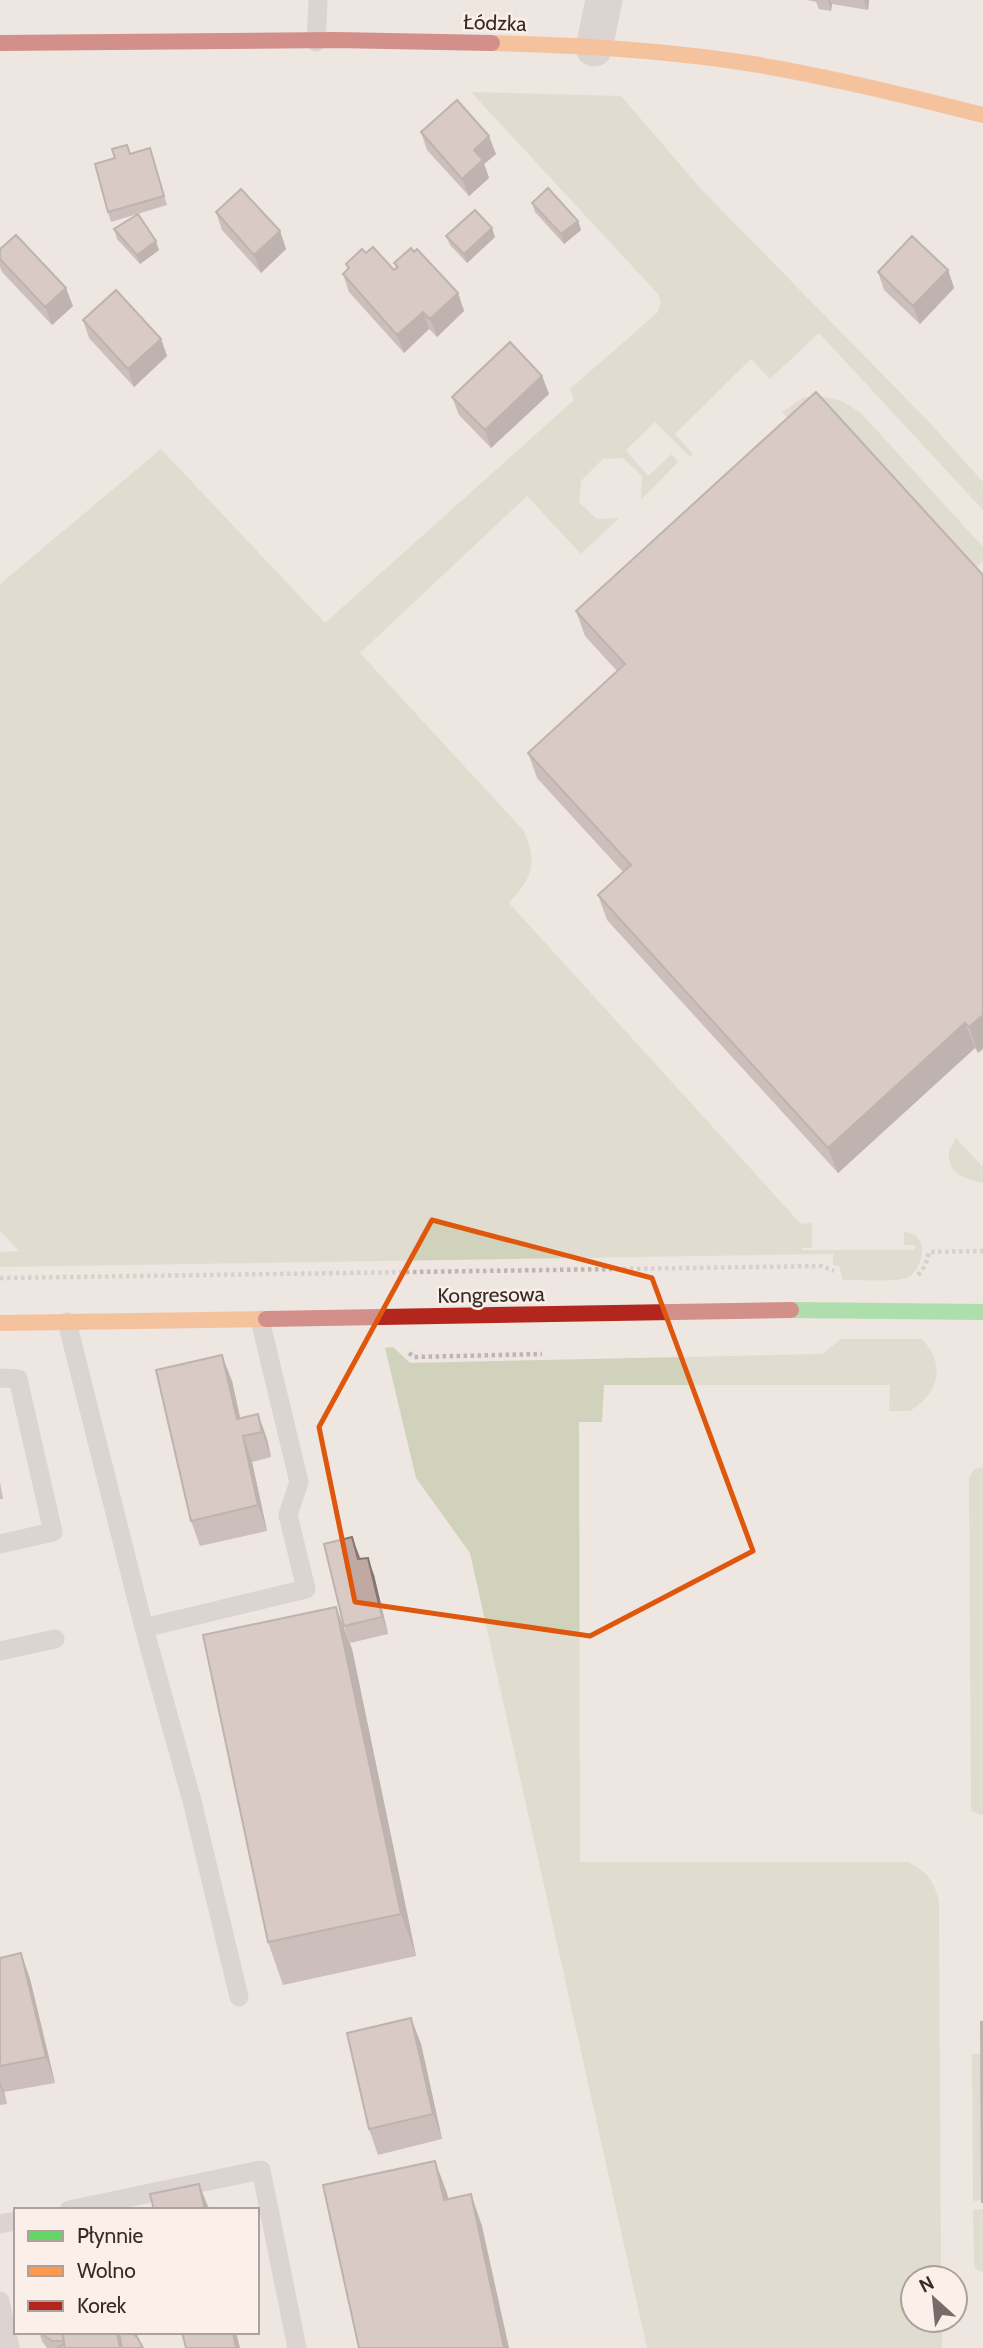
<svg xmlns="http://www.w3.org/2000/svg" width="983" height="2348" font-family="Cabin,sans-serif">
<style>
.green{fill:#d1d2bb}
.lines{fill:none;stroke-linecap:round;stroke-linejoin:round}
.path{stroke:#bfb6b2;stroke-width:4.5;stroke-dasharray:3.5 3.5;stroke-linecap:butt}
.lane{stroke:#c6beba;stroke-width:19}
.street{stroke:#c6beba;stroke-width:37}
.fast{stroke:#63d668;stroke-width:16}
.slow{stroke:#ff974d;stroke-width:16}
.jam{stroke:#b3261e;stroke-width:16}
.wall{fill:#a5908c}
.shaded-wall{fill:#867672}
.building{fill:#c0a8a3;stroke:#867672;stroke-width:2}
.marked{fill:none;stroke:#df570d;stroke-width:5;stroke-linejoin:round}
.labels{text-anchor:middle;stroke-width:5;stroke-linejoin:round;paint-order:stroke}
.street-label{font-size:21px;fill:#372b28;stroke:#faefe9}
</style>
<rect width="100%" height="100%" fill="#ede6e1"/>
<path class="green" d="M471,92L621,96L702,190L931,424L983,482V510L819,333L770,379L751,359L675,434L693,454L690,457L655,422L626,450L648,476L672,454L678,462L641,500L642,476L623,458L603,459L581,481L579,502L597,519L619,518L581,554L527,496L360,653L524,831C538,864 532,878 509,903L801,1224L812,1223V1248H802V1250H915V1245H904V1232C930,1232 925,1270 906,1278C895,1282 857,1280 843,1280L839,1266L833,1265V1254L0,1267V1252L19,1251L0,1231V584L161,449L325,623L574,400L570,389L658,312L661,301L658,294Z
M815,395L842,401L861,413L983,547V561L969,575L801,431L782,412L803,398Z
M956,1138L983,1167V1183C964,1179 947,1174 949,1151Z
M841,1339H922C946,1365 940,1392 910,1411H889L890,1385H604L602,1422H579L580,1862H908C927,1871 933,1880 939,1900L941,2278H913V2320H942V2348H647L470,1553L416,1478L385,1348L393,1347L410,1363L822,1354Z
M980,1467L983,1468V1815H981L972,1811L971,1806L969,1477L975,1469Z
M972,2054H983V2200L973,2201Z
M983,2209V2272L976,2269L974,2265L973,2210Z"/>
<g class="lines">
<path class="path" d="M918,1275L925,1266L929,1252L983,1251
M0,1278L822,1266L834,1271
M409,1353L414,1357L542,1354"/>
<path class="lane" d="M316,42L318,0
M67,1322L144,1628L192,1801L239,1997
M0,1378L18,1379L53,1532L0,1544
M144,1628L306,1589L288,1515L299,1482L260,1320
M0,1651L55,1639
M69,2210L261,2170L297,2348
M0,2224L16,2221
M0,2301L10,2348"/>
<path class="street" d="M594,48L604,0"/>
<path class="fast" d="M791,1310L983,1312"/>
<path class="slow" d="M492,43C579,45 667,50 753,64C831,77 907,96 983,115
M0,1323L266,1319"/>
<path class="jam" d="M0,43L336,40L492,43
M266,1319L791,1310"/>
</g>
<path class="wall" d="M807,0H869L868,10L832,4L831,11L819,9L816,2Z
M421,132L496,154L484,164L489,178L469,196L427,150Z
M127,145L130,154L150,148L167,205L111,222L108,212L115,158Z
M532,203L578,221L581,230L564,244L535,212Z
M216,212L280,231L286,249L261,273L222,230Z
M114,229L159,250L140,264L117,239Z
M446,236L495,237L467,263L450,245Z
M0,249L73,306L52,325L2,272L0,267Z
M366,253L394,270L396,268L394,263L458,293L464,311L437,337L429,329L404,353L349,292L343,274L348,269L346,264Z
M948,270L954,288L920,324L884,290L878,272Z
M83,320L161,339L167,356L134,387L89,338Z
M542,376L549,394L491,448L459,415L452,397Z
M816,392L978,1053L975,1048L838,1173L607,920L598,895L623,872L537,778L528,753L617,671L585,636L576,611Z
M232,1381L240,1418L258,1414L267,1439L271,1457L252,1462L267,1531L200,1546L191,1521Z
M0,1482L3,1499H0Z
M359,1555L360,1559L374,1575L388,1634L350,1643L344,1626Z
M336,1607L352,1649L416,1956L283,1985L268,1942Z
M21,1953L30,1979L55,2083L4,2092L7,2104L0,2105V1958Z
M411,2018L421,2044L442,2139L378,2155L369,2129Z
M39,2332H139L137,2337L143,2348H47L42,2341Z"/>
<path class="shaded-wall" d="M828,0H830L832,4L831,11Z
M864,0H869L868,10L864,1Z
M489,136L496,154L484,164L489,178L469,196L462,179L474,150Z
M578,221L581,230L564,244L561,234Z
M492,228L495,237L467,263L464,254Z
M280,231L286,249L261,273L254,255Z
M156,241L159,250L140,264L137,255Z
M948,270L954,288L920,324L913,306Z
M66,288L73,306L52,325L45,307Z
M458,293L464,311L437,337L430,319Z
M423,312L429,329L404,353L397,335Z
M161,339L167,356L134,387L128,369Z
M542,376L549,394L491,448L485,430Z
M983,1015V1049L978,1053L969,1027Z
M965,1023L975,1048L838,1173L828,1148Z
M222,1355L232,1381L244,1436L237,1419Z
M258,1414L267,1439L271,1457L262,1432Z
M243,1436L252,1462L267,1531L258,1505Z
M352,1537L359,1555L364,1577L358,1559Z
M368,1558L374,1575L388,1634L382,1617Z
M336,1607L352,1649L416,1956L401,1914Z
M21,1953L30,1979L55,2083L46,2057Z
M411,2018L421,2044L442,2139L433,2114Z
M0,2081L4,2092L7,2104L0,2086Z
M435,2161L447,2193L456,2232L444,2200Z
M199,2184L209,2209V2210H205Z
M471,2194L482,2226L509,2348H504Z
M130,2332H139L134,2341Z
M233,2332H236L240,2348H236Z"/>
<path class="building" d="M457,100L489,136L474,150L483,160L462,179L421,132Z
M127,145L130,154L150,148L164,196L108,212L95,164L115,158L112,149Z
M548,188L578,221L561,234L532,203Z
M241,189L280,231L254,255L216,212Z
M475,210L492,228L464,254L446,236Z
M138,214L156,241L137,255L114,229Z
M16,235L66,288L45,307L0,259V249Z
M912,236L948,270L913,306L878,272Z
M373,247L394,270L398,267L394,263L411,248L414,252L417,249L458,293L430,319L423,312L397,335L343,274L349,268L346,264L362,249L366,253Z
M116,290L161,339L128,369L83,320Z
M510,342L542,376L485,430L452,397Z
M816,392L983,575V1015L969,1027L965,1023L828,1148L598,895L631,865L528,753L625,664L576,611Z
M222,1355L237,1419L258,1414L262,1432L243,1436L258,1505L191,1521L156,1370Z
M352,1537L358,1559L368,1558L382,1617L344,1626L324,1544Z
M336,1607L401,1914L268,1942L203,1635Z
M21,1953L46,2057L0,2066V1958Z
M411,2018L433,2114L369,2129L347,2033Z
M981,2022H983V2202H982Z
M435,2161L444,2200L471,2194L504,2348H359L323,2185Z
M199,2184L205,2210H154L150,2194Z
M42,2332H62L64,2341H53L46,2337Z
M62,2332H117L120,2348H65Z
M119,2332H130L137,2337L143,2348H122Z
M182,2332H233L236,2348H186Z
M64,2344L65,2348H57Z"/>
<path d="M0 0H983V2348H0ZM432,1220L652,1278L753,1551L590,1636L355,1602L319,1427Z" fill="#ede6e1" fill-opacity=".55" fill-rule="evenodd"/>
<path class="marked" d="M432,1220L652,1278L753,1551L590,1636L355,1602L319,1427Z"/>
<g class="labels">
<g class="street-label">
<text transform="translate(495 23) rotate(2)" y="7">Łódzka</text>
<text transform="translate(491 1295) rotate(-1)" y="7">Kongresowa</text>
</g>
</g>
<rect x="14" y="2208" width="245" height="126" fill="#faefe9" stroke="#aca19c" stroke-width="2"/>
<rect x="28" y="2231" width="35" height="10" fill="#63d668" stroke="#aca19c" stroke-width="2"/>
<text x="77" y="2243" font-size="21" fill="#372b28">Płynnie</text>
<rect x="28" y="2266" width="35" height="10" fill="#ff974d" stroke="#aca19c" stroke-width="2"/>
<text x="77" y="2278" font-size="21" fill="#372b28">Wolno</text>
<rect x="28" y="2301" width="35" height="10" fill="#b3261e" stroke="#aca19c" stroke-width="2"/>
<text x="77" y="2313" font-size="21" fill="#372b28">Korek</text>
<g transform="translate(934 2299) rotate(333)"><circle r="33" fill="#faefe9" stroke="#aca19c" stroke-width="2"/>
<path d="M0-5L12 26L0 18L-12 26Z" fill="#776c69"/>
<text y="-10" font-size="19" font-weight="bold" text-anchor="middle" fill="#372b28">N</text>
</g>
</svg>
